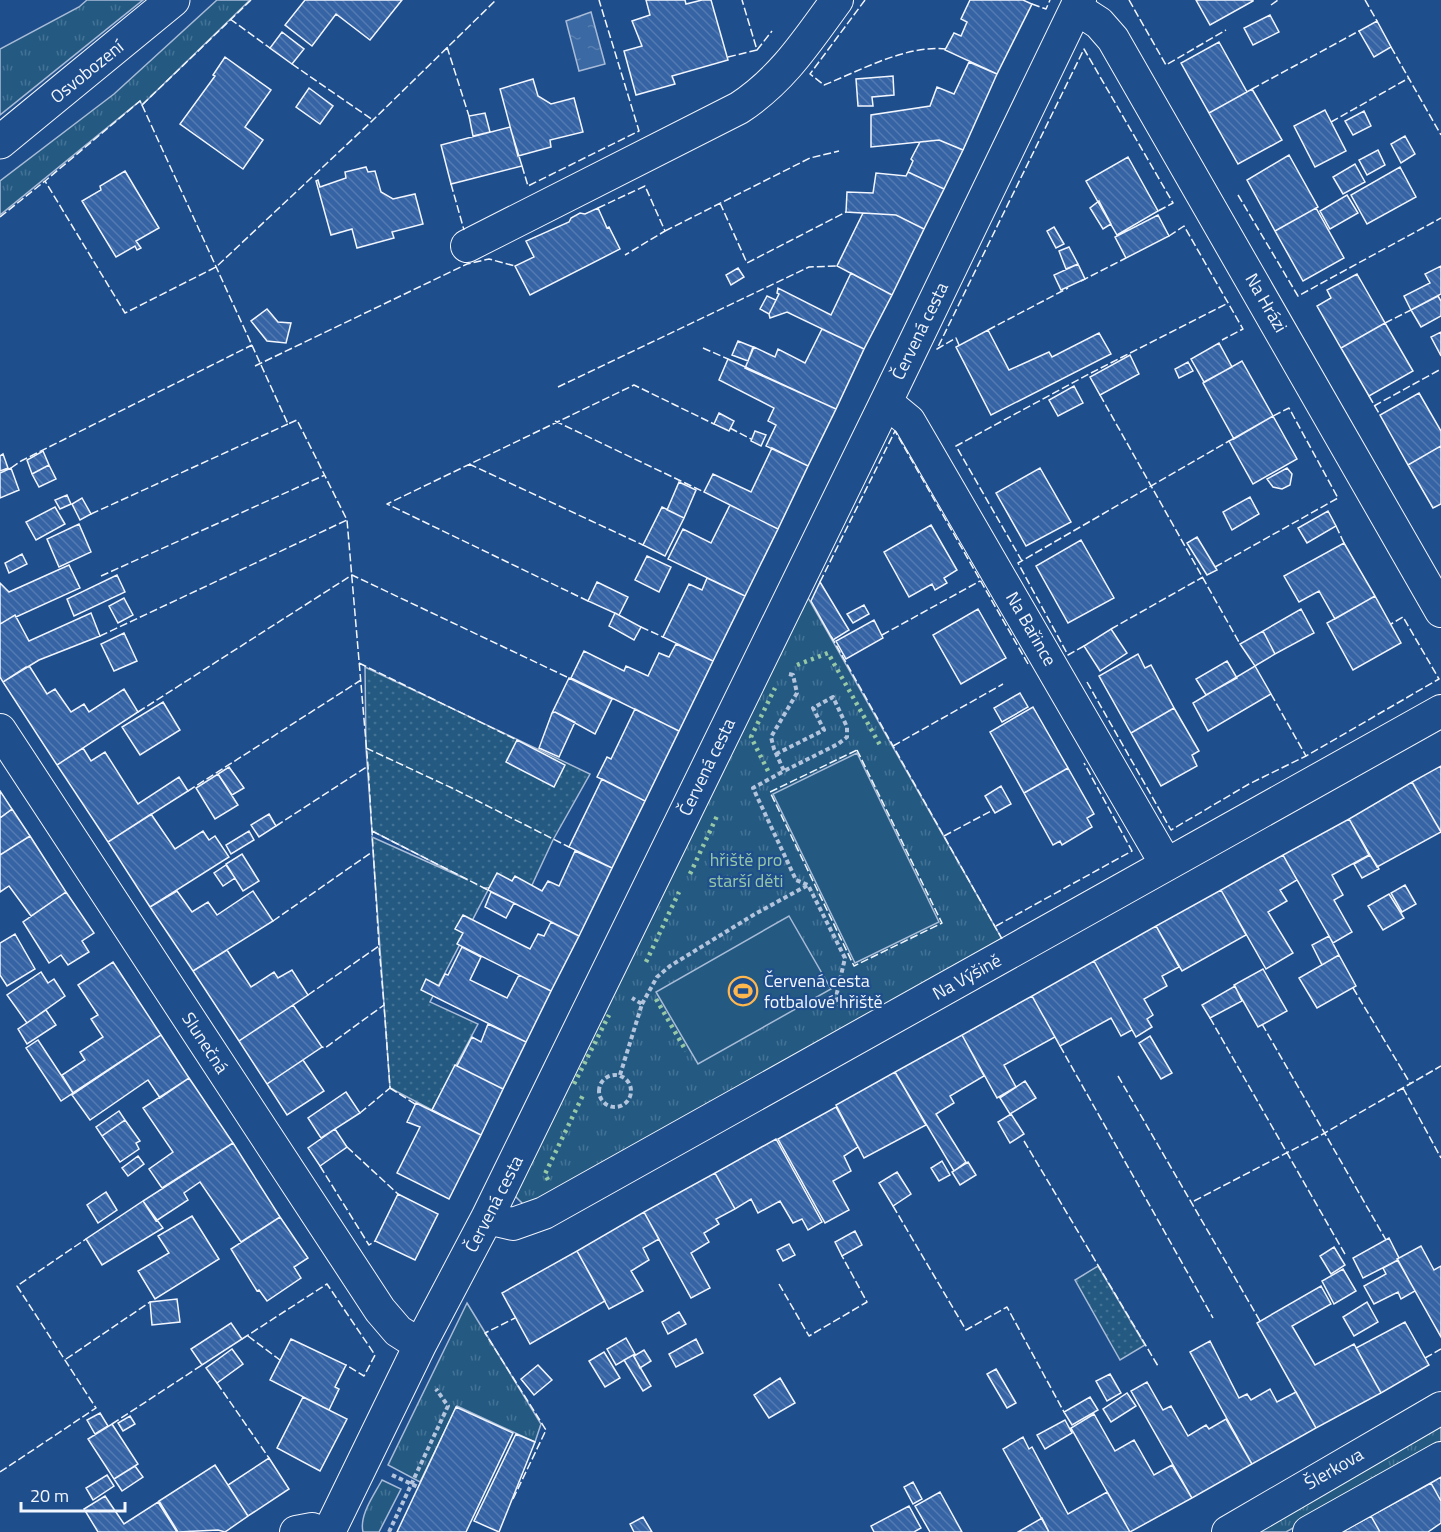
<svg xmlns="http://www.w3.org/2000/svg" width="1441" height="1532" font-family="'Titillium Web',sans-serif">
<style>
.grass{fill:url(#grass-tufts);stroke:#a8bbd7;stroke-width:1.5}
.garden{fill:url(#garden-dots);stroke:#a8bbd7;stroke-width:1.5}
.pitch{fill:#245a82;stroke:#a8bbd7;stroke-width:1.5}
.water{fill:url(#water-ripples);stroke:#a8bbd7;stroke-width:1.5}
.building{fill:url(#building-back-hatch);stroke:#f2f6ff;stroke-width:1.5}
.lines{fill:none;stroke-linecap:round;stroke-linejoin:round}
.street-casing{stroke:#f2f6ff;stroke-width:34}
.secondary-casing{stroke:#f2f6ff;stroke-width:35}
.path{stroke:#b3c4dc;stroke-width:4;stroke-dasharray:4.5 3;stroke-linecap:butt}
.street{stroke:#1f4e8c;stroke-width:32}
.secondary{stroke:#1f4e8c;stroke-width:33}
.hedge{stroke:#97c8a6;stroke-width:4.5;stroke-dasharray:3 4.5;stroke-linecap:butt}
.fence{stroke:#f2f6ff;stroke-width:1.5;stroke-dasharray:8 3;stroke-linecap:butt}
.labels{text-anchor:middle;stroke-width:4.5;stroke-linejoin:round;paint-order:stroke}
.street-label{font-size:18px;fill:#f2f6ff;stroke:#1f4e8c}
.park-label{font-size:18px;fill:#97c8a6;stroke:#1f4e8c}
.poi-label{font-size:18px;fill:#f2f6ff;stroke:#1f4e8c;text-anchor:start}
</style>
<defs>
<pattern id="grass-tufts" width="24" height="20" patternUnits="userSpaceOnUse" patternTransform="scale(1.5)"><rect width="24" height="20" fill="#245a82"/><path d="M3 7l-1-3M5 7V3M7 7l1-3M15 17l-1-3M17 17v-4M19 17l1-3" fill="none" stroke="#447295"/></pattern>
<pattern id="garden-dots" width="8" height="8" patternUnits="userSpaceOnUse" patternTransform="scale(1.5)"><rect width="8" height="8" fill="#245a82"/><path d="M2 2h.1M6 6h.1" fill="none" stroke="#447295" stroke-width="1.8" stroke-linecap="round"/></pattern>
<pattern id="water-ripples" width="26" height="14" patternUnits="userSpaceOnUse" patternTransform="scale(1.5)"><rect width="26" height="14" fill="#3b69a3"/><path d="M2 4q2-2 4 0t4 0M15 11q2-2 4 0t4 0" fill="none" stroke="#587fb1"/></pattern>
<pattern id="building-back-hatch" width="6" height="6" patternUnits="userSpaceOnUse" patternTransform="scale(1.5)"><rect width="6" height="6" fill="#3563a3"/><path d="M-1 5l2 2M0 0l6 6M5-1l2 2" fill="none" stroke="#537ab1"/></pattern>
</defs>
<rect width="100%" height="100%" fill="#1f4e8c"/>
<path class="grass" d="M87,0H143L0,115V49L79,7Z
M217,0H250L142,105L140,101L0,215V181L114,94Z
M807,596L1002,939L543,1199L523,1204L514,1195Z
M467,1303L541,1424L535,1442L457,1406L420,1482L388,1465Z
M1441,1417V1445L1286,1532H1246Z
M382,1480L401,1489L379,1532H363C359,1515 374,1495 382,1480Z"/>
<path class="garden" d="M365,667L590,774L553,840L532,885L484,888L488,890L430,1002L478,1024L432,1110L390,1088L372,837L468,880L372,831L366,748Z
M1098,1266L1145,1345L1120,1360L1075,1280Z"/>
<path class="pitch" d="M857,753L939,922L855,963L773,794Z
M789,916L831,989L698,1064L656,992Z"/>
<path class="water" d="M591,12L605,64L579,71L566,21Z"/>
<path class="building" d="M305,0H402L370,40L336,14L312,46L285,25Z
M646,0H685L686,4L702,0H711L728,60L672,76L675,84L636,95L624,51L642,46L632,21L650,15Z
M970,0H1023L1032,4L997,74L945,50L954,33L961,36L967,22L961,19Z
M1196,0H1253V1L1210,25Z
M1270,15L1279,32L1253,45L1244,28Z
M1377,21L1391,47L1374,57L1359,31Z
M282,32L304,49L292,64L270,48Z
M1219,42L1247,92L1209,113L1181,63Z
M225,57L271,90L245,127L263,140L243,169L180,124L215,76L213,75Z
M969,62L997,74L963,150L939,140L871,147V115L930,106L937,87L954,94Z
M893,76L894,95L872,97L873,106H858L856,79Z
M533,79L538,96L551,104L574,98L583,132L550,140L551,147L518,156L500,89Z
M309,88L333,106L320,124L296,107Z
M1252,89L1282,140L1238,164L1209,113Z
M1325,110L1346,151L1315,167L1294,126Z
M1364,111L1371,126L1353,135L1345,121Z
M485,113L490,132L473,136L469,116Z
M510,127L522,166L451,184L441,145Z
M1405,136L1415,154L1401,163L1391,144Z
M939,140L963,150L944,189L908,172L913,161L911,159L920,142Z
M1378,150L1385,165L1367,175L1359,160Z
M1289,155L1318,207L1275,231L1247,180Z
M1128,157L1158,211L1117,235L1086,181Z
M1355,164L1365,182L1343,194L1333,177Z
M366,167L368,172L375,171L381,192L393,199L415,194L423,224L392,232L394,238L357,248L352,229L331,235L316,181L318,180L320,187L346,178L345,172Z
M1400,167L1416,197L1367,224L1351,195Z
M125,171L159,228L136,241L141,248L137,250L135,246L116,257L82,201L101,190L100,186Z
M908,172L944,189L924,229L896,215L846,212L847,192L873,193L876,173L906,176Z
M1347,195L1358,213L1330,229L1320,211Z
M1099,201L1111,224L1103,229L1090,208Z
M598,208L607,228L609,227L620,249L530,295L515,266L534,257L526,241L569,222L571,218L580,213L585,214Z
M1316,208L1344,258L1303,281L1275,231Z
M863,213L896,215L924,229L892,295L837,266Z
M1158,215L1169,236L1126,258L1115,237Z
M1054,227L1064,244L1056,248L1047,231Z
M1069,247L1078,264L1066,269L1059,251Z
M1078,264L1085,279L1061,290L1054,275Z
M1441,266V294L1411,310L1404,296L1430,283L1425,274Z
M738,268L744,277L731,285L726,275Z
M851,273L892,295L864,349L787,312L770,318L769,314L779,294L777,293L778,288L831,315Z
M1357,274L1385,323L1341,348L1317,306L1331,298L1327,290Z
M767,296L776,300L769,314L760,309Z
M1438,296L1441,301V316L1421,327L1411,310Z
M267,309L278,322L291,323L286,343L267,341L251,321Z
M1385,323L1413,371L1369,396L1341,348Z
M822,329L864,349L836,409L745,368L754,347L775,357L778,349L805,363Z
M988,330L1009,370L1049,352L1052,357L1099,333L1111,354L991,415L956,347Z
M1441,332V356L1431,337Z
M738,341L753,347L748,361L732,355Z
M1219,343L1232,367L1204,382L1191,359Z
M1130,355L1139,374L1100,395L1090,377Z
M728,359L836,409L808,466L766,446L776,425L768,421L774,408L719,380Z
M1242,361L1273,416L1234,439L1203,383Z
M1188,362L1193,371L1179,378L1175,369Z
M1074,386L1083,403L1058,416L1049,400Z
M1419,393L1441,431V446L1408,465L1380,415Z
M719,413L734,421L729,431L714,424Z
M1273,416L1297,459L1253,484L1229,441Z
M755,431L766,435L761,446L751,441Z
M1441,446V504L1433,508L1408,465Z
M772,448L808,466L778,529L704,492L713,474L751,492Z
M43,451L49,465L32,474L27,460Z
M3,454L8,468L0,471V456Z
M49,465L56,479L39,487L32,474Z
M11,468L19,490L0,498V473Z
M1040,468L1071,522L1026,546L996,493Z
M1287,468L1292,474L1290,485L1282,489L1273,487L1267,479Z
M679,482L696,490L684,518L667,510Z
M67,495L71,504L60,509L55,500Z
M1250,497L1259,514L1232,530L1223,512Z
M82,498L91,514L80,520L72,504Z
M730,505L778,529L745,596L668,559L683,529L711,543Z
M55,507L65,524L36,540L26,522Z
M662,507L684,518L665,556L643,545Z
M1328,511L1336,526L1307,543L1298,528Z
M79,524L91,552L59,567L47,539Z
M931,525L957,570L944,578L947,583L935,590L932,584L909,597L884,552Z
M1197,537L1217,570L1207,575L1187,543Z
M1081,540L1114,598L1068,623L1036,566Z
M1344,543L1375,596L1335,619L1319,591L1299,602L1284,576Z
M22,554L27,564L9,573L5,563Z
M647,556L671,567L659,592L635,580Z
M69,565L80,588L16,617L15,615L0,624V583L9,592Z
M117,575L125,592L74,616L67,599Z
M707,578L745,596L713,661L663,637L689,584L702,590Z
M597,582L628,597L619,615L588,601Z
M820,582L849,630L833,640L811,601Z
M1375,596L1401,643L1353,670L1327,623Z
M124,598L133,615L118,623L109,606Z
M864,605L869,614L853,623L847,614Z
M978,609L1006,658L961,684L933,635Z
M1301,609L1314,633L1275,654L1263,631Z
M91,613L100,636L39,660L3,682L0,677V624L15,615L29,641Z
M615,613L641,627L634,640L609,626Z
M874,620L883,638L846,659L836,641Z
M1111,629L1127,653L1100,671L1084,646Z
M1263,631L1275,654L1255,666L1240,644Z
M124,633L137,661L114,671L101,644Z
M676,644L713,661L679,731L571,678L584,651L624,671L626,666L648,676L659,653L669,657Z
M1138,654L1145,668L1151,665L1174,708L1131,733L1099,676Z
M1227,661L1237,678L1206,695L1196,679Z
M1255,666L1271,694L1208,731L1193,703Z
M26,667H30L47,694L55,689L71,712L84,704L89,712L124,689L138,712L57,765L3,682Z
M569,678L612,699L595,734L555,712L552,713Z
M1020,693L1028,707L1002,722L994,708Z
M163,702L180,730L140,755L122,727Z
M1033,707L1068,768L1024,793L990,732Z
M1174,708L1199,751L1192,755L1197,766L1161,786L1131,733Z
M635,709L679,731L645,801L597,777L607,757L611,759Z
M555,712L575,722L559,757L539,748L552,713Z
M517,740L565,765L554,787L506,762Z
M83,748L91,761L105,752L138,804L179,777L188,791L108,842L57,765Z
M1441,766V832L1412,782Z
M229,767L244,788L232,795L218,774Z
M1068,768L1094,814L1087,818L1092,827L1062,845L1060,841L1053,845L1024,793Z
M218,774L238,805L215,819L196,788Z
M602,779L645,801L612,868L569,847Z
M1412,782L1441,832L1377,867L1349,819Z
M1001,786L1011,804L995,813L985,796Z
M0,791L12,809L0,818Z
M12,809L30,836L0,855V818Z
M151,814L175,849L203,831L209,840L215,836L229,857L150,907L108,842Z
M269,814L276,826L259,837L251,825Z
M1349,819L1369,855L1332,875L1343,895L1334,900L1352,932L1333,943L1283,855Z
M249,831L254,840L231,854L226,845Z
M30,836L66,892L31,916L9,886L0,892V855Z
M575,851L612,868L579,936L488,890L497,873L512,881L515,876L542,891L548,881L559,886Z
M242,854L259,881L243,891L226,864Z
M1283,855L1297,880L1280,890L1287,901L1268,912L1293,953L1266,969L1221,890Z
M1370,855L1379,869L1362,878L1354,864Z
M226,865L235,878L223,886L214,873Z
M1405,885L1416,904L1402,912L1391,893Z
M1221,890L1246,935L1182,971L1156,926Z
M177,891L192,912L208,902L217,915L253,891L273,921L193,971L150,907Z
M66,892L94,933L82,941L89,952L68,965L61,955L49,963L23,922Z
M491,892L514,903L506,918L485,907Z
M1389,894L1404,918L1383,930L1368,906Z
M463,915L530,949L538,934L544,936L551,922L579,936L551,991L457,944L463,933L455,929Z
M1156,926L1179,967L1162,976L1167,986L1144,999L1153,1015L1147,1019L1152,1027L1136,1037L1094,961Z
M15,934L35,969L7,986L0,975V943Z
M1329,936L1339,955L1322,965L1312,945Z
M462,947L481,957L470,980L507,998L519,975L551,991L526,1042L421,990L426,979L439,986L445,974L448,975Z
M227,950L251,987L274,972L278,978L292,970L308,995L239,1041L193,971Z
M1339,955L1356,986L1317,1008L1299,978Z
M1094,961L1132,1030L1121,1036L1111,1018L1060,1046L1032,996Z
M113,962L161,1035L73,1093L62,1075L85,1060L80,1052L103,1037L91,1019L98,1015L78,985Z
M1263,969L1287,1011L1258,1027L1234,985Z
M41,972L48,983L54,979L65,996L27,1023L7,995Z
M1235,986L1242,1001L1210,1018L1202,1005Z
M1032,996L1055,1037L1004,1065L1016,1087L997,1098L962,1035Z
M293,1005L322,1047L267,1084L239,1041Z
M46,1010L56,1025L27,1044L18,1029Z
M488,1024L526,1042L503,1089L457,1066L472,1037L481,1042Z
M161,1035L189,1078L160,1098L148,1080L90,1120L72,1095Z
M962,1035L984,1076L950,1096L954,1103L936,1114L966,1162L954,1171L895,1072Z
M1150,1036L1172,1073L1161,1079L1139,1043Z
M38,1040L73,1093L61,1101L26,1048Z
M303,1060L324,1091L287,1115L267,1084Z
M455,1065L503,1089L481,1135L432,1110Z
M895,1072L926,1125L864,1158L836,1105Z
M189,1078L233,1143L162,1188L149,1169L173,1152L143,1108Z
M1025,1081L1036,1098L1010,1114L1000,1098Z
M346,1092L360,1113L321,1138L308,1118Z
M416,1103L481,1135L449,1199L397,1173L420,1127L407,1122Z
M836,1107L858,1147L844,1156L851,1171L833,1181L849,1210L825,1223L778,1139Z
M119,1111L125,1120L102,1136L96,1127Z
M1011,1114L1024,1134L1010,1143L998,1122Z
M125,1120L140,1141L136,1143L139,1149L120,1162L102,1136Z
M335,1129L347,1147L320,1166L308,1148Z
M776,1139L822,1222L808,1230L802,1219L793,1223L780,1201L758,1213L751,1199L735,1209L715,1173Z
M233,1143L280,1217L241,1242L200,1182L184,1193L188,1200L156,1221L143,1201Z
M138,1156L144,1164L128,1176L122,1168Z
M942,1161L950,1175L939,1181L931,1168Z
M968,1162L976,1175L960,1185L952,1172Z
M897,1172L911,1194L893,1206L879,1183Z
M715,1173L735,1209L716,1219L719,1224L704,1233L709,1242L691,1253L710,1288L691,1298L644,1212Z
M106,1192L117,1210L98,1223L87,1205Z
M398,1194L438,1214L415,1260L375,1241Z
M143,1201L163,1228L102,1265L86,1239Z
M644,1212L659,1239L643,1248L649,1260L631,1271L643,1291L609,1309L577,1251Z
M192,1216L219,1259L155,1299L138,1271L169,1253L158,1236Z
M280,1217L308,1258L294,1267L301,1278L267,1301L259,1290L257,1291L231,1249Z
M855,1231L862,1245L842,1256L835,1242Z
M1389,1238L1399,1258L1397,1259L1398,1260L1363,1278L1353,1258Z
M789,1244L795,1255L783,1261L777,1250Z
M1421,1246L1434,1270L1441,1266V1337L1397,1259Z
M1334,1247L1345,1265L1331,1274L1320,1256Z
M577,1251L605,1301L530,1344L502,1293Z
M1398,1260L1415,1291L1401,1299L1398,1292L1374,1304L1364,1286L1386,1274L1383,1268Z
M1343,1269L1356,1291L1334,1304L1322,1281Z
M1321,1286L1331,1304L1292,1326L1315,1365L1354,1344L1381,1393L1316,1428L1257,1323Z
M177,1299L180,1322L152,1325L150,1302Z
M1367,1302L1378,1322L1354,1336L1343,1317Z
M679,1312L686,1324L668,1334L662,1322Z
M1405,1322L1429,1365L1381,1393L1356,1348Z
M231,1323L242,1339L202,1365L191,1349Z
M626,1338L635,1354L616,1365L607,1349Z
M291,1339L346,1365L335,1387L339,1389L329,1410L270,1380Z
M696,1339L703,1353L676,1367L669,1354Z
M1210,1341L1239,1398L1247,1394L1251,1400L1270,1389L1277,1402L1296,1392L1316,1428L1252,1464L1190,1352Z
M232,1349L243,1364L217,1383L206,1368Z
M644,1350L651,1361L640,1368L634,1356Z
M604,1352L620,1378L605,1387L589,1361Z
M633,1355L651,1386L643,1391L624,1360Z
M538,1365L552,1380L534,1395L521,1379Z
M996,1369L1016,1403L1007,1408L987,1374Z
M1110,1374L1121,1393L1107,1401L1096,1381Z
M780,1378L795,1403L769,1418L754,1395Z
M1147,1382L1163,1410L1171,1406L1188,1436L1206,1425L1209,1429L1226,1419L1252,1464L1192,1498L1131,1391Z
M1127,1393L1136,1406L1111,1422L1103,1409Z
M303,1397L347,1419L320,1471L277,1448Z
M1090,1397L1098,1410L1072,1425L1064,1412Z
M456,1407L513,1433L466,1532H397Z
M100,1413L108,1426L95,1434L87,1420Z
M1094,1414L1115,1451L1134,1440L1154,1475L1172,1465L1192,1498L1130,1532L1071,1428Z
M130,1416L135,1424L123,1431L118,1423Z
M1065,1420L1072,1433L1045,1449L1037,1435Z
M112,1424L138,1464L114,1479L88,1439Z
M516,1434L535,1442L499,1532L474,1521Z
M1023,1437L1029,1449L1032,1447L1068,1514L1107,1492L1130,1532H1049L1003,1449Z
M269,1458L289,1489L248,1516L228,1485Z
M215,1465L248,1516L225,1532L218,1530L178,1532L159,1501Z
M135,1466L143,1477L122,1491L114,1479Z
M107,1475L114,1486L93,1500L86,1488Z
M1441,1477V1501L1431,1483Z
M913,1482L922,1499L913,1504L904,1487Z
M1431,1483L1441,1501V1523L1428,1532H1380L1371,1516Z
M940,1492L962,1532H930L915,1506Z
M105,1496L124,1524L158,1502L177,1532H98L84,1509Z
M909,1506L921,1528L914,1532H874L871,1526Z
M1371,1516L1380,1532H1342Z
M643,1517L652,1532H634L630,1524Z
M1042,1518L1049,1532H1018Z"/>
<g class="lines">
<g class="street-casing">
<path id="street" d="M1076,8L1099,23L1113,39L1441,611
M467,246L739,108C783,79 807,41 837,0
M886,402L909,421L923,445L1166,864
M0,730L380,1310L398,1331L420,1345
M487,1218L513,1224L544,1213L1441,711
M296,1532L312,1529L319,1532
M329,1532L420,1345L487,1218L886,402L1080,0
M1228,1532L1441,1408
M1309,1532L1441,1458"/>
</g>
<g class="secondary-casing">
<path id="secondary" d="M0,142L173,0"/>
</g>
<path class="path" d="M789,674L793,675L797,693L771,737L774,749L784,771L753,788L796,880L808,885L845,958L836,997L841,1008
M776,754L824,730L813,708L833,697L847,727V737L838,744L784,771
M642,1004L657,977L670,966L755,914L808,885
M599 1091a16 16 0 1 1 32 0a16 16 0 1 1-32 0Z
M620,1075L642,1004L632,998
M392,1475L418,1487
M389,1532L448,1406L436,1389"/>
<use href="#street" class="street"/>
<use href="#secondary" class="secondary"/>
<path class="hedge" d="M797,665L828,653L880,745
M768,771L751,737L775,688
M690,874L717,816
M646,962L679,892
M656,999L686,1051
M574,1084L609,1015
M548,1180L545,1174L584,1093"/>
<path class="fence" d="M251,0L142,105L140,101L45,181L125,313L216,267L373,120L496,0
M865,0L810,74L824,85C862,70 905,45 946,49
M1129,0L1166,65L1226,30
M1365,0L1377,21
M1032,4L1046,9L1050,0
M1271,5L1278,0
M230,19L270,48
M447,47L469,116
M1391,47L1441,135
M757,50L772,31
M728,57L757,50L742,0
M292,64L373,120
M1252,89L1359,31
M142,105L288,424L297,420L347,520L368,766L379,946
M1331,122L1409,78
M522,166L528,186L639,131L599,0
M451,184L464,230
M1238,195L1298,296L1441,218
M720,203L747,263L846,212
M598,208L645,186L665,231L625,255
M0,217L45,181
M665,231L810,158L839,151
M1169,236L1184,226L1243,329L1222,340
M1081,281L1126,258
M1385,323L1411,310
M988,330L1068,288
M959,345L956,338L937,349L1084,49L1173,203L1158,211
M703,348L728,359
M255,366L467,264L489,259L515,266
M558,387L809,267L837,266
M1100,395L1240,644
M1369,396L1380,415
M1374,406L1441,369
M555,421L704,492
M730,428L751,439
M469,464L643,545
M11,468L21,461L252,345
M91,514L288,424
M1336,526L1344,543
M1022,561L956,446L1089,374L1228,303
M1215,567L1338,498L1289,408L1273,416
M101,576L325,475
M820,582L895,431L1028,664
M588,601L387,504L634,385L714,424
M641,627L663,637
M1111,629L1203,577
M882,635L980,581
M100,636L347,520
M831,636L1002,939
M1084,646L1068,655L1018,563L1229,441
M359,663L517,740
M1087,682L1171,830L1249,784L1306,756
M1271,694L1306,756L1439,679L1403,617L1391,624
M138,712L352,575L569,678
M893,746L1003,684
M366,748L452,788L569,847
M857,750L942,923L854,966L770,792Z
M188,791L361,680
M276,826L368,766
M372,831L488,890
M944,836L993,810
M273,921L372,852
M996,926L1132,851L1084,763
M1353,988L1410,1083
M308,995L379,946L384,1005L325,1048L322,1047
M1210,1018L1346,1256
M1262,1024L1386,1240
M1060,1046L1213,1318
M1118,1076L1260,1321
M390,1088L415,1104
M1403,1088L1441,1158
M360,1113L390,1088L384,1005
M1024,1141L1158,1366
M347,1147L398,1194
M320,1166L369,1245L375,1241
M1194,1201L1323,1134L1441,1066
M893,1206L966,1330L1007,1307L1064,1412
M779,1284L809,1336L867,1302L842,1256
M248,1336L280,1360
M242,1339L327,1284L375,1355L364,1376L346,1365
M1425,1358L1441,1349
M66,1359L150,1302
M217,1383L269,1458
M112,1424L202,1365
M0,1472L96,1408L17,1286L86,1239
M513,1499L546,1430L485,1333L515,1318"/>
</g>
<defs>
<g id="stadium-ring" transform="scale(1.5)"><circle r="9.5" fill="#1f4e8c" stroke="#ffb74d" stroke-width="1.5"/><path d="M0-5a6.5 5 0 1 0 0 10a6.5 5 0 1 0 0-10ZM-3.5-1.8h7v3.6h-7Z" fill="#ffb74d"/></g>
</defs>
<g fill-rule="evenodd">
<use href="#stadium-ring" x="743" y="991"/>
</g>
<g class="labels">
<g class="street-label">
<text transform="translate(87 72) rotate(-39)" y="6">Osvobození</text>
<text transform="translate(1266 303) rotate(60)" y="6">Na Hrázi</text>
<text transform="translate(920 331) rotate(-64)" y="6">Červená cesta</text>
<text transform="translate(1031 629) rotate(60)" y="6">Na Bařince</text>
<text transform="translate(707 767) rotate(-64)" y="6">Červená cesta</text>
<text transform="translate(967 977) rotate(-29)" y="6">Na Výšině</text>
<text transform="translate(205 1043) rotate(57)" y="6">Slunečná</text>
<text transform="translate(494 1204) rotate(-63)" y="6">Červená cesta</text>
<text transform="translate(1334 1469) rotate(-30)" y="6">Šlerkova</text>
</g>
<g class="park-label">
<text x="746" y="866">hřiště pro<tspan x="746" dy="21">starší děti</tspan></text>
</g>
<g class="poi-label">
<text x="764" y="987">Červená cesta<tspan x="764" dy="21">fotbalové hřiště</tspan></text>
</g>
</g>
<path d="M21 1502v9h104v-9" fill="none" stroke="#f2f6ff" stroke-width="3"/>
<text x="30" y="1502" font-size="18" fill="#f2f6ff" stroke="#1f4e8c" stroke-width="4.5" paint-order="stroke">20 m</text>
</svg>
